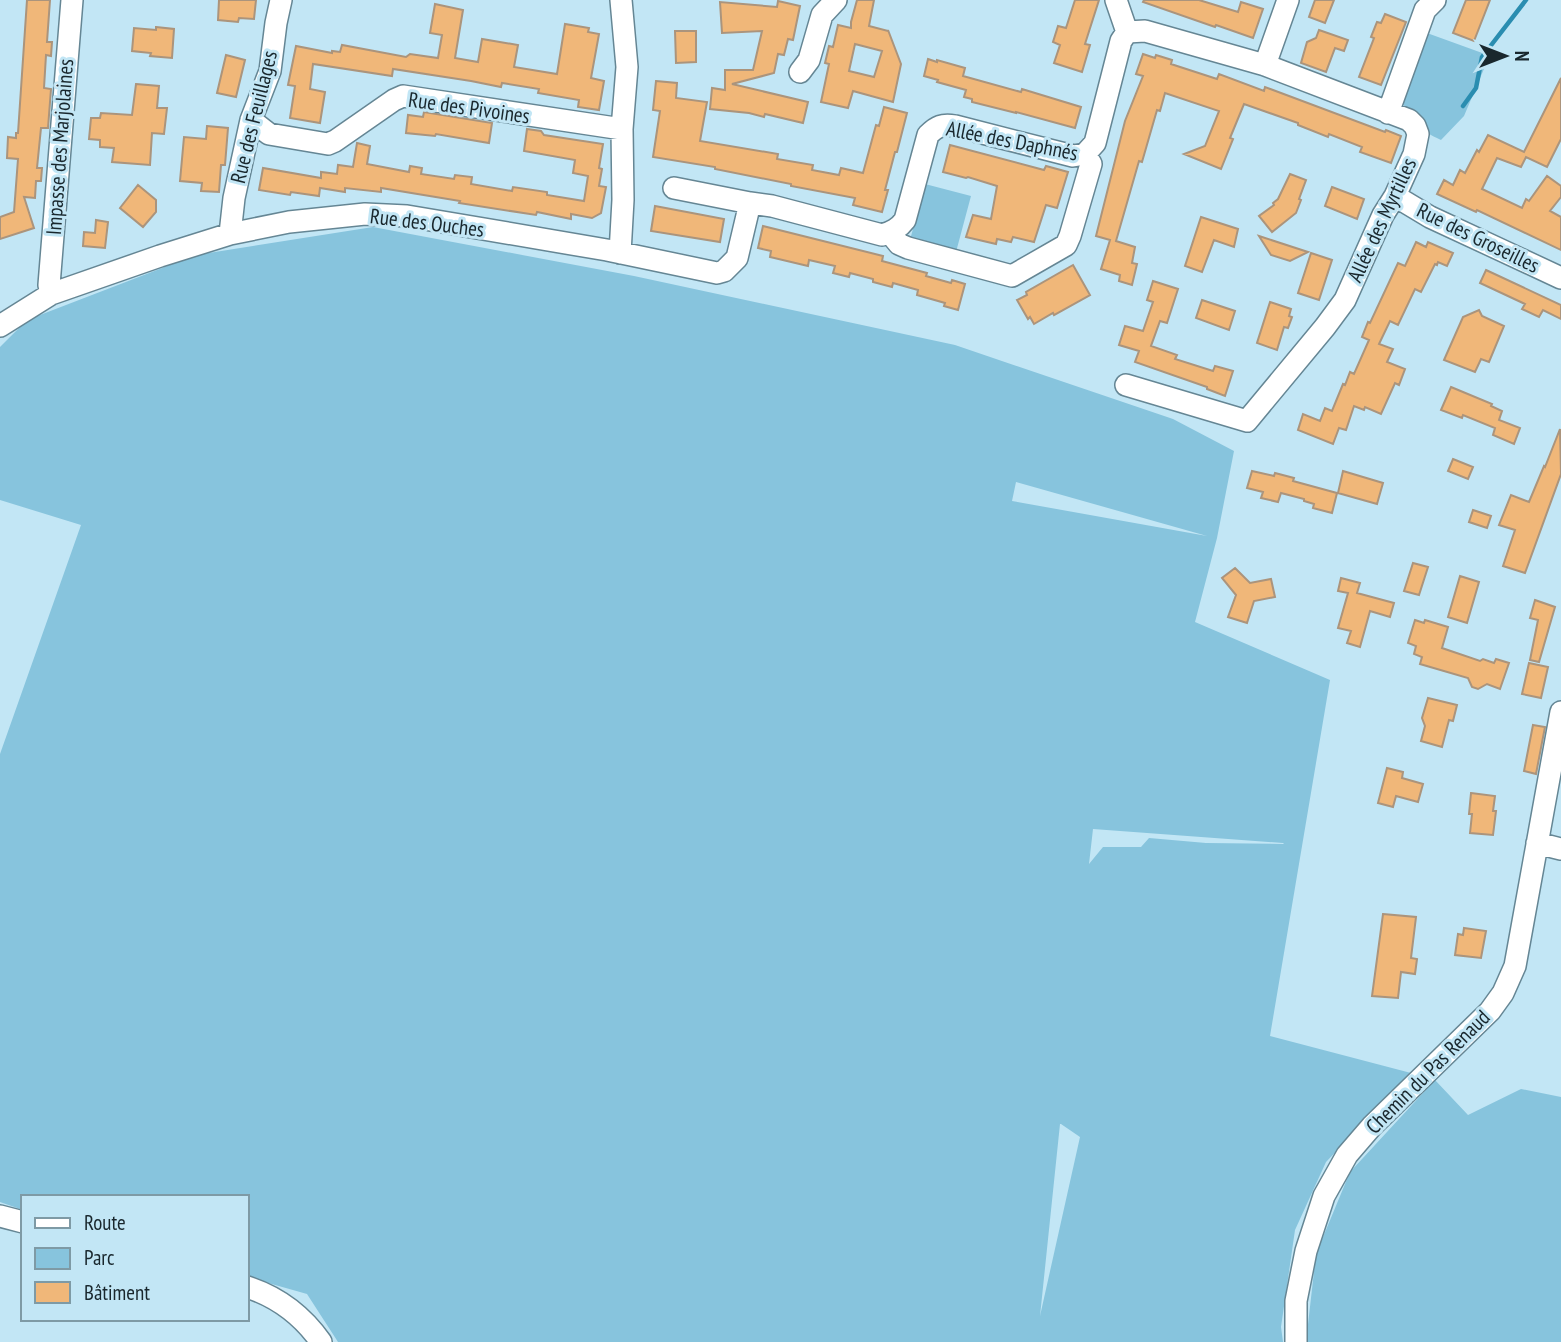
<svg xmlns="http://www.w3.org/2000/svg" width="1561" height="1342" font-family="'PT Sans Narrow',sans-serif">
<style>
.green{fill:#87c4dd;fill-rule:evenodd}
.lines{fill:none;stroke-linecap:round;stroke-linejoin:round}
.stream{stroke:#2a8db0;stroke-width:4.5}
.building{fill:#f0b779;stroke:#ab947c;stroke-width:2;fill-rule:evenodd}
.minor-casing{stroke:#658694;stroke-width:24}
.minor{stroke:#fff;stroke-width:21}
.labels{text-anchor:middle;stroke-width:6;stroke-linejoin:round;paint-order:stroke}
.street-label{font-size:21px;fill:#19272d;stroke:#c2e6f5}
</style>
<rect width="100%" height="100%" fill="#c2e6f5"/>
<path class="green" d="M1427,33L1485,54L1489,57L1464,116L1441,140C1419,130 1408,119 1400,95Z
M925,184L971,196L956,252L910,240Z
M373,227L634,276L955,345L1173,419L1234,451L1217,538L1195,622L1330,680L1270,1036L1411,1073L1326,1162L1295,1230L1281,1327L1283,1342H338L307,1294L247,1277V1197H23V1210L0,1202V754L81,525L0,500V347L27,320L196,255ZM1016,482L1207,536L1012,501ZM1093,829L1283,843L1284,844L1206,843L1149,838L1141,847H1103L1089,864ZM1061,1124L1080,1137L1040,1316L1060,1124Z
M1435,1080L1468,1115L1521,1089L1561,1097V1342H1306L1316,1254L1350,1172Z"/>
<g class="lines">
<path class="stream" d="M1463,106L1476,88L1482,57L1526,0"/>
</g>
<path class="building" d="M27,0H50L47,42H52L51,56L46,55L44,88L51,89L48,128H41L37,168H42L41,181H36L35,198L24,197L34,228L0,239V217L14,212L18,159L7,158L8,137L16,138V133H18Z
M219,0H256L254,19L239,18L238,22L218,20Z
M857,0H874L869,26L888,31V30L901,64L893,102L853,91L848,108L821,102L829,64L825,63L829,46L833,47L838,25L851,28V22ZM855,44L882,51L874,77L849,71Z
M1075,0H1099L1085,44L1090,45L1082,72L1054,63L1060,45L1053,42L1058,26L1066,28Z
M1144,0H1199L1238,12L1241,2L1263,9L1253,38L1216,25L1215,27L1143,2Z
M1315,0H1334L1325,23L1309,17Z
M1466,0H1490L1474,41L1453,33Z
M778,1L800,6L793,40L788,39L784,55L778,54L774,73L732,84L808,102L803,123L765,114L764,117L749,113L710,109L712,88L725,90V70H753L762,31L722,33L720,2L777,7Z
M435,4L463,10L455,58L478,62L482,39L518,45L514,67L557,74L565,24L589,28L588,32L599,34L591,78L604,81L599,110L578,107L579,100L538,93L539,89L502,83L501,87L471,81L393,69L392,76L313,64L310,89L325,92L320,123L290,118L295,86L288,85L296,46L332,53V51L340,52L342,45L406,57L410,54L438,58L442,35L430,33Z
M1385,14L1406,22L1381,85L1359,77L1374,38L1371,37L1377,22L1381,23Z
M156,27L174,29L172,58L150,56L151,53L132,51L134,28L156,30Z
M1319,30L1348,40L1344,51L1335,48L1326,72L1301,63L1307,42L1316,38Z
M675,31H696V62L676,63Z
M1143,54L1155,58L1156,55L1172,60L1171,64L1217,79L1219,74L1264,91L1265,87L1385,132L1386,130L1401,136L1391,163L1360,152L1362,147L1329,134L1328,137L1298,125V123L1244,104L1230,138L1233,139L1221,169L1184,154L1205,146L1219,111L1165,93L1160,111L1157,110L1142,162L1139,161L1116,241L1135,247L1132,263L1137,264L1132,285L1119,281L1120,275L1101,269L1110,240L1096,236L1125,121L1143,76L1136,74Z
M226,55L245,60L236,97L217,93Z
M928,59L937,62V60L965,68L963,76L1021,92L1022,89L1081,107L1075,128L1016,112V113L972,102V99L964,97L966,90L937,82L938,80L924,76Z
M1561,78V139L1547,167L1526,157L1521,167L1497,158L1482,189L1522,208L1526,199L1529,201L1547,176L1561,186V197L1550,211L1561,217V250L1477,210L1476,212L1437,194L1444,180L1453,185L1460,170L1465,173L1477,150L1479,152L1488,135L1524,152Z
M656,81L677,83L676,98L707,102L700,141L778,154L777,159L813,165L812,170L839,175L841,168L863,173L876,125L879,126L884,107L907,113L897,152H895L885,190H888L882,212L853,205L855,198L791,186V184L715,169V167L653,157L660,111L653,110Z
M136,84L159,86L157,108H167L164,134L152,133L150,165L112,162L114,148L100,147V140L89,139L91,118H100L101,113L132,115Z
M424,112L492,123L489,143L436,134L435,136L406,133L408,115L423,117Z
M207,126L228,128L225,165H221L219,192L201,191L202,183L180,181L184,137L206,139Z
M527,129L541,131L544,135L603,144L599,168L602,169L599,186L606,187L601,213L592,218L571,214V219L537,212L536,215L459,203L460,201L381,188V192L345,188V192L320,188L319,196L291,192L290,195L259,190L263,168L321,178V172L337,174L338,165L353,167L357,143L370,146L367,164L409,172L410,166L422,168L421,174L454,179L455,175L472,177L471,184L512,191L513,187L547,192V195L584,201L588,176L573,173L575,160L524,151Z
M950,145L1044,170L1046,166L1068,172L1057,208L1046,205L1034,242L1013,237L1011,242L997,239L996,244L966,237L973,215L991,219L997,186L968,177L966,178L943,172Z
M1290,174L1306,180L1299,199L1301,200L1296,213L1272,232L1259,216L1274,205L1273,203L1278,199Z
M138,185L156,200V212L143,227L120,208Z
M1332,187L1364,199L1357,219L1325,206Z
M655,206L724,219L720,242L651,231Z
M1201,217L1238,229L1234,247L1214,240L1202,272L1185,266Z
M96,220L108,222L105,248L83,246L84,232L95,233Z
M763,226L883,256L882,261L927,273L926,276L951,283L952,280L965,284L958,310L944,306L945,303L917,295L918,290L893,283L892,287L873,282V279L850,273L849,277L833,273L835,266L809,260L808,266L770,257L771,251L758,248Z
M1259,236L1308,252L1290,261L1271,255Z
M1416,242L1426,247L1428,242L1453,253L1447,266L1438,262L1437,265L1435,264L1421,292L1415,289L1398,325L1390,321L1379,344L1393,349L1387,362L1405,369L1399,385L1395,383L1381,414L1365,407L1364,410L1354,406L1346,430L1339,428L1333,444L1298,430L1303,414L1320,421L1325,408L1332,411L1343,384L1345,385L1350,372L1354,374L1369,340L1362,337L1368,322L1370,323L1398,263L1405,266Z
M1311,253L1332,260L1319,300L1298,293Z
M1073,265L1090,295L1054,315L1053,313L1034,324L1030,317L1028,319L1017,300L1027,295L1026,292Z
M1486,270L1561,305V319L1543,310L1539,317L1522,309L1525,304L1480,283Z
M1153,281L1178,289L1167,323L1160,321L1151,346L1177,355L1175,359L1213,371L1215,366L1233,371L1225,396L1207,389V387L1135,362L1139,351L1119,345L1125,326L1143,331L1153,302L1147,300Z
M1202,300L1235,311L1229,330L1196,318Z
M1270,302L1291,309L1289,316L1292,317L1288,328L1284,327L1277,350L1257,343Z
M1479,310L1482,316L1504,326L1489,362L1481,359L1475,372L1444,360L1463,317Z
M1451,387L1492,404L1491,406L1502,411L1499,420L1520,428L1514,444L1493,435L1495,428L1463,415L1462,418L1441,410Z
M1560,429L1561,474L1525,573L1503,566L1515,530L1499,525L1511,495L1529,502L1544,466L1545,467Z
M1453,459L1473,467L1468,479L1448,471Z
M1252,471L1274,476L1275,473L1294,478L1293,481L1337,493L1332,513L1313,508L1314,504L1304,501V499L1281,493L1278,502L1261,498L1263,492L1247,488Z
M1343,471L1383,483L1377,504L1338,493Z
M1473,510L1491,516L1487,528L1469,522Z
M1413,563L1428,567L1419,595L1404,591Z
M1235,568L1250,583L1271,579L1275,597L1254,601L1247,623L1228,617L1236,595L1222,578Z
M1460,576L1479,582L1467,623L1448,617Z
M1341,578L1360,583L1357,593L1394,603L1390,617L1370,611L1360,647L1347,643L1351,631L1338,628L1348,593L1338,591Z
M1535,600L1555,607L1539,662L1530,660L1538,620L1530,618Z
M1415,620L1424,623L1425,620L1448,627L1442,648L1480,661L1483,659L1494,663L1496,659L1509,663L1500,689L1487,684L1478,689L1472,687L1468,678L1420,664L1422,657L1414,654L1416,646L1408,643Z
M1529,663L1548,667L1541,698L1522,694Z
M1428,698L1457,705L1453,721L1449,720L1442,747L1421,741L1425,726L1422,718Z
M1533,725L1545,727L1536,774L1524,771Z
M1387,768L1403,772L1402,778L1423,784L1418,802L1396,796L1393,807L1378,803Z
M1471,793L1495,796L1493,811H1496L1493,835L1470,833L1472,814H1469Z
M1383,914L1416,917L1411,958L1417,959L1415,974L1401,972L1398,998L1372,996Z
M1464,928L1486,931L1481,958L1455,955L1458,934L1463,935Z"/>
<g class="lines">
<g class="minor-casing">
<path id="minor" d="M1116,0L1127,32
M1265,65L1288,0
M800,72L809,60L822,15L836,0
M1388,113L1425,10L1435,0
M251,120L269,134L328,144L335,141L394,100L403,96L622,129
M1085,154L1095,143L1121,41L1127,32L1145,31L1265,65L1409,120L1415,126L1418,134L1414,154L1395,196L1383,215L1345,300L1325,327L1247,421L1126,385
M674,188L750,203
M1395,196L1430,217L1561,278
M890,233L899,244L908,248L1012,276L1066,245L1070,236L1091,164L1085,154
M230,234L234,198L251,120L270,71L276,23L281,0
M620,253L623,200L622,129L627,67L621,0
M51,294L49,285L72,0
M0,326L51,294L160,256L230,234L289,222L365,214L407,216L607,250L717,273L724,271L737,258L750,203L772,206L882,235C893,232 899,228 905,220L928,135C937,126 942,124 955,126L1073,156L1085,154
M1537,843L1561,849
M0,1216L23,1222
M247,1287C278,1297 302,1315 321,1342
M1296,1342V1301L1306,1251L1324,1196L1347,1155L1372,1126L1490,1011L1503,993L1515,966L1561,712"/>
</g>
<use href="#minor" class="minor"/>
</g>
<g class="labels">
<g class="street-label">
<text transform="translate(469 108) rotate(8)" y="7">Rue des Pivoines</text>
<text transform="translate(254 117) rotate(-76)" y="7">Rue des Feuillages</text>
<text transform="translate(1012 141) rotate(11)" y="7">Allée des Daphnés</text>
<text transform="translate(60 147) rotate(-86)" y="7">Impasse des Marjolaines</text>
<text transform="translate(1382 220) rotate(-65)" y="7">Allée des Myrtilles</text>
<text transform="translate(427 223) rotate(7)" y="7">Rue des Ouches</text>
<text transform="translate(1478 238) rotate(26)" y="7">Rue des Groseilles</text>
<text transform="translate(1428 1072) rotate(-45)" y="7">Chemin du Pas Renaud</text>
</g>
</g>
<rect x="21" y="1195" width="228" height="126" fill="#c2e6f5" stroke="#7e9aa5" stroke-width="2"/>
<rect x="35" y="1218" width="35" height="10" fill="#ffffff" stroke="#7e9aa5" stroke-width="2"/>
<text x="84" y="1230" font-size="21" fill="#19272d">Route</text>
<rect x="35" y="1248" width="35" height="21" fill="#87c4dd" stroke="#7e9aa5" stroke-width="2"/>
<text x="84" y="1265" font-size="21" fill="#19272d">Parc</text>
<rect x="35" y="1282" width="35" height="21" fill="#f0b779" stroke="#7e9aa5" stroke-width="2"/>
<text x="84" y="1300" font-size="21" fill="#19272d">Bâtiment</text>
<g transform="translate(1505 56) rotate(90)" stroke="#c2e6f5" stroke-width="5" paint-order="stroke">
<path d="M0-5L12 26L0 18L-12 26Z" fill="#19272d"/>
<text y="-10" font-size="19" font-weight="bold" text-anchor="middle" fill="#19272d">N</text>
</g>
</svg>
